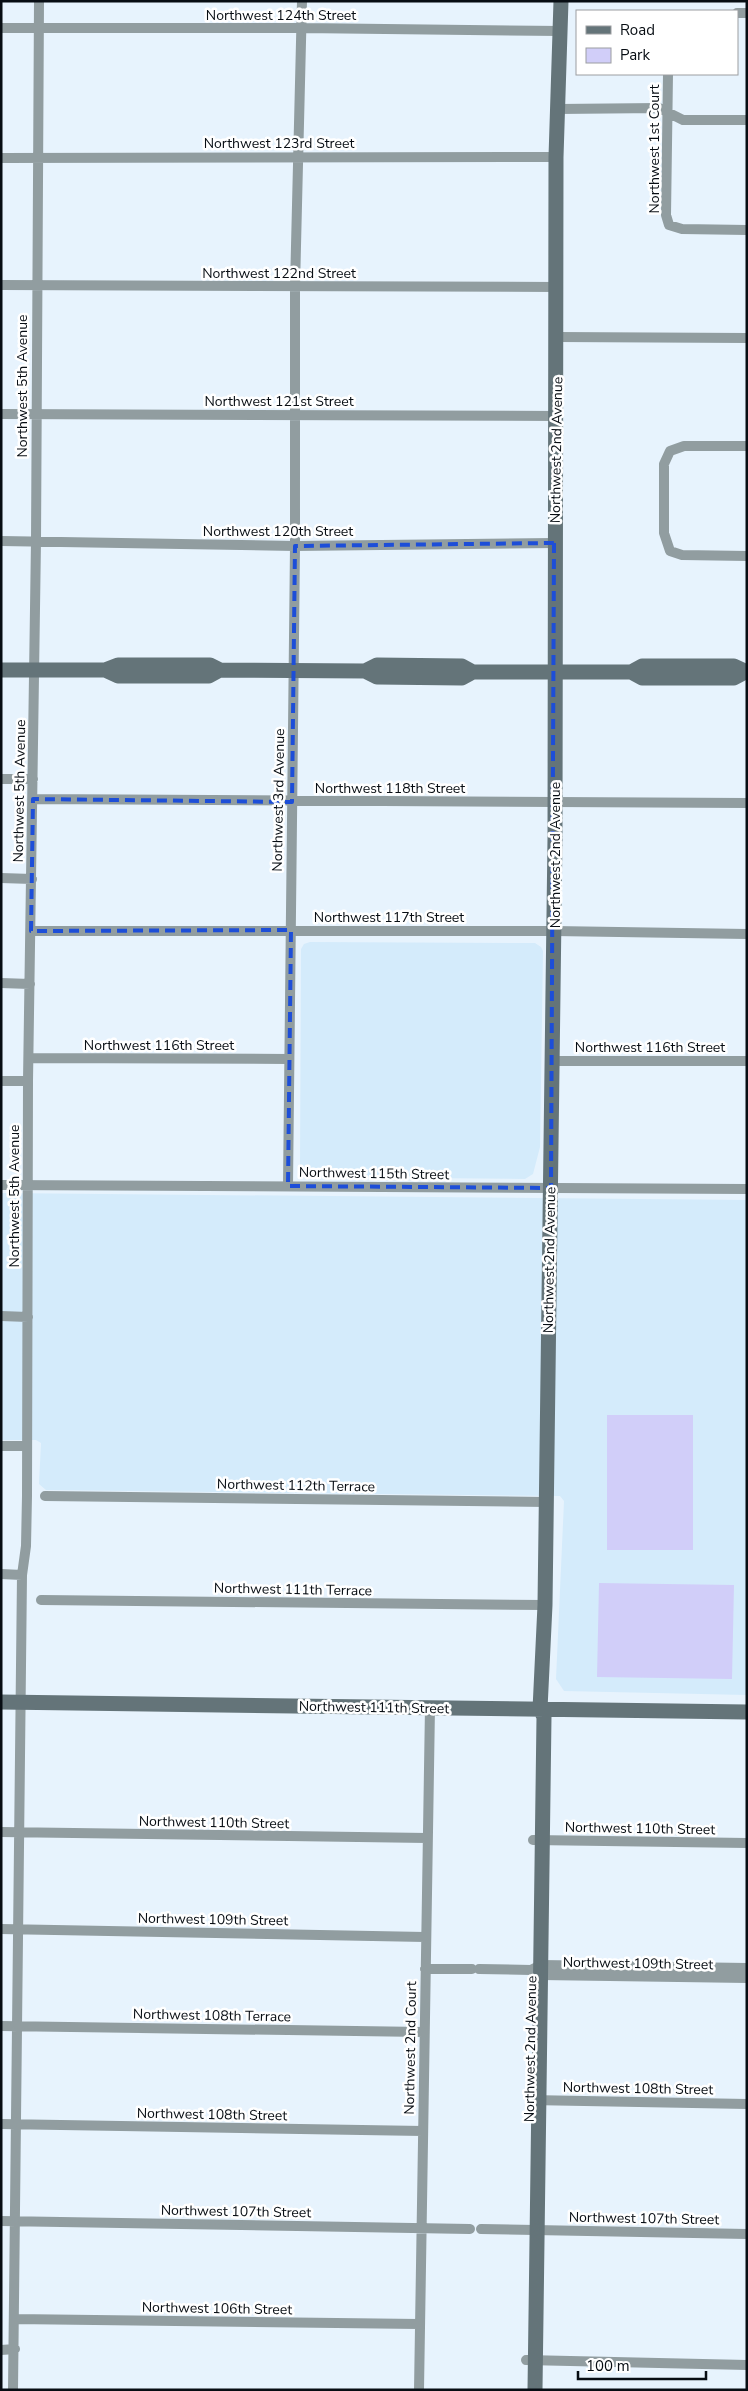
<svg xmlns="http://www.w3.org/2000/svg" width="748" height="2391" font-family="'Nunito Sans',sans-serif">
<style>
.built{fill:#d4ebfb}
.green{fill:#d1cef9}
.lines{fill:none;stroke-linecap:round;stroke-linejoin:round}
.street{stroke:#919da0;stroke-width:10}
.secondary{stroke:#647479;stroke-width:15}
.marked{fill:none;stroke:#1d4ed8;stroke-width:4;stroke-dasharray:10 6;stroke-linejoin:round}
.labels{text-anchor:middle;stroke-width:5;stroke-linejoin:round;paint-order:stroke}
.street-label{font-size:14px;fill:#070d13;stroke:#fff}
</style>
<rect width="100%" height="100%" fill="#e7f3fd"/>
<path class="built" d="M310,942L535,943L541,947L543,951L540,1147L533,1174L525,1179L309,1177L303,1174L300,1170L301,949L304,944Z
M1,1193L747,1200V1695L564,1691L556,1679L564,1501L560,1496L46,1490L39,1484L41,1443L36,1440H1Z"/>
<path class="green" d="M607,1415H693V1550H607Z
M599,1583L734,1585L732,1679L597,1677Z"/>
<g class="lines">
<path class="street" d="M737,13H747
M1,28H302L561,31
M668,74L666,215L669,225L682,229L747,230
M558,109L659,108L683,120H747
M1,158L556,157
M1,285L557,287
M557,337L747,338
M1,414L557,416
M747,446H684L670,451L664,464V533L670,551L682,555L747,556
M1,541L295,546L554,543
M1,779H33
M33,799L747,803
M1,878L32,879
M31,931H554L747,934
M1,983L30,984
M29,1058L289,1059
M553,1061H747
M1,1081H28
M1,1185L747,1189
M288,1186L295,546V287L302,1
M1,1316L28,1317
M1,1446H25
M45,1496L546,1502
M1,1574L22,1575
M41,1600L545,1605
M1,1832L427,1838
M533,1840L747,1843
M1,1929L425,1937
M425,1969H472
M479,1969L531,1970L541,1965L747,1968
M536,1973L541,1975L747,1978
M1,2026L423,2032
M530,2100L747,2104
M1,2124L423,2131
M1,2221L470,2229
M481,2229L747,2234
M14,2319L419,2324
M1,2350L15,2349
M526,2360L747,2365
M13,2390L22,1575L26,1546L27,1496L28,1081L36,541L39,1
M419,2390L430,1707"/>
<path class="secondary" d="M1,670H105L118,665H210L220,670
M105,670L118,676H209L220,670L365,671L377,677L462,678L473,672
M365,671L377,665L462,666L473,672H631L642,678H734L745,672
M631,672L642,666H734L747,672
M1,1702L747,1712
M535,2390L544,1717L540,1709L545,1605L555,838L556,157L561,1"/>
</g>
<path class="marked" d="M554,543L551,1188L288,1186L291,930L31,931L33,799L292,802L295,546Z"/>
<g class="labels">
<g class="street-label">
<text x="281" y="20">Northwest 124th Street</text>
<text x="279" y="148">Northwest 123rd Street</text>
<text transform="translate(654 149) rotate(-90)" y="5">Northwest 1st Court</text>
<text x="279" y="278">Northwest 122nd Street</text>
<text transform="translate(22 386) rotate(-90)" y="5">Northwest 5th Avenue</text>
<text x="279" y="406">Northwest 121st Street</text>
<text transform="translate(556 450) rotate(-89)" y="5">Northwest 2nd Avenue</text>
<text x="278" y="536">Northwest 120th Street</text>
<text x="390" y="793">Northwest 118th Street</text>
<text transform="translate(19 791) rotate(-89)" y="5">Northwest 5th Avenue</text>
<text transform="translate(278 800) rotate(-89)" y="5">Northwest 3rd Avenue</text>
<text transform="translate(555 855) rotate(-90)" y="5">Northwest 2nd Avenue</text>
<text x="389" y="922">Northwest 117th Street</text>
<text x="159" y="1050">Northwest 116th Street</text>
<text x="650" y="1052">Northwest 116th Street</text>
<text transform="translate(374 1173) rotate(1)" y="5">Northwest 115th Street</text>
<text transform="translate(14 1196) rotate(-90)" y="5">Northwest 5th Avenue</text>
<text transform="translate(549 1260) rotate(-89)" y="5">Northwest 2nd Avenue</text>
<text transform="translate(296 1485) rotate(1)" y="5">Northwest 112th Terrace</text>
<text transform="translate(293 1589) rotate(1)" y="5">Northwest 111th Terrace</text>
<text transform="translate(374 1707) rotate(1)" y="5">Northwest 111th Street</text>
<text transform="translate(214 1822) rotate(1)" y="5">Northwest 110th Street</text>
<text transform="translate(640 1828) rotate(1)" y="5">Northwest 110th Street</text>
<text transform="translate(213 1919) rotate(1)" y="5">Northwest 109th Street</text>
<text transform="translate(638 1963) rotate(1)" y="5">Northwest 109th Street</text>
<text transform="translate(212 2015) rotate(1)" y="5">Northwest 108th Terrace</text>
<text transform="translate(410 2048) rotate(-89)" y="5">Northwest 2nd Court</text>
<text transform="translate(530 2049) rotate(-89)" y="5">Northwest 2nd Avenue</text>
<text transform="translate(638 2088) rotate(1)" y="5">Northwest 108th Street</text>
<text transform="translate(212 2114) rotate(1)" y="5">Northwest 108th Street</text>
<text transform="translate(236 2211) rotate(1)" y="5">Northwest 107th Street</text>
<text transform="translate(644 2218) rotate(1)" y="5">Northwest 107th Street</text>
<text transform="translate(217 2308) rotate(1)" y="5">Northwest 106th Street</text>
</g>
</g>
<rect width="748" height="2391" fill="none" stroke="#070d13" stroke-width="5"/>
<rect x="576" y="10" width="162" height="65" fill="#ffffff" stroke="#9c9ea1"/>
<rect x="586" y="26" width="25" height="8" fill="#647479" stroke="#9c9ea1"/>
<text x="620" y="35" font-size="15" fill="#070d13">Road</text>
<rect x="586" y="48" width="25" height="15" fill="#d1cef9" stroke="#9c9ea1"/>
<text x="620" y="60" font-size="15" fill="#070d13">Park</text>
<path d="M578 2371v8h128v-8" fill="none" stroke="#070d13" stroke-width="2.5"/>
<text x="586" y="2371" font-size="15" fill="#070d13" stroke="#ffffff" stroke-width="4" paint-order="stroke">100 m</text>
</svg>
